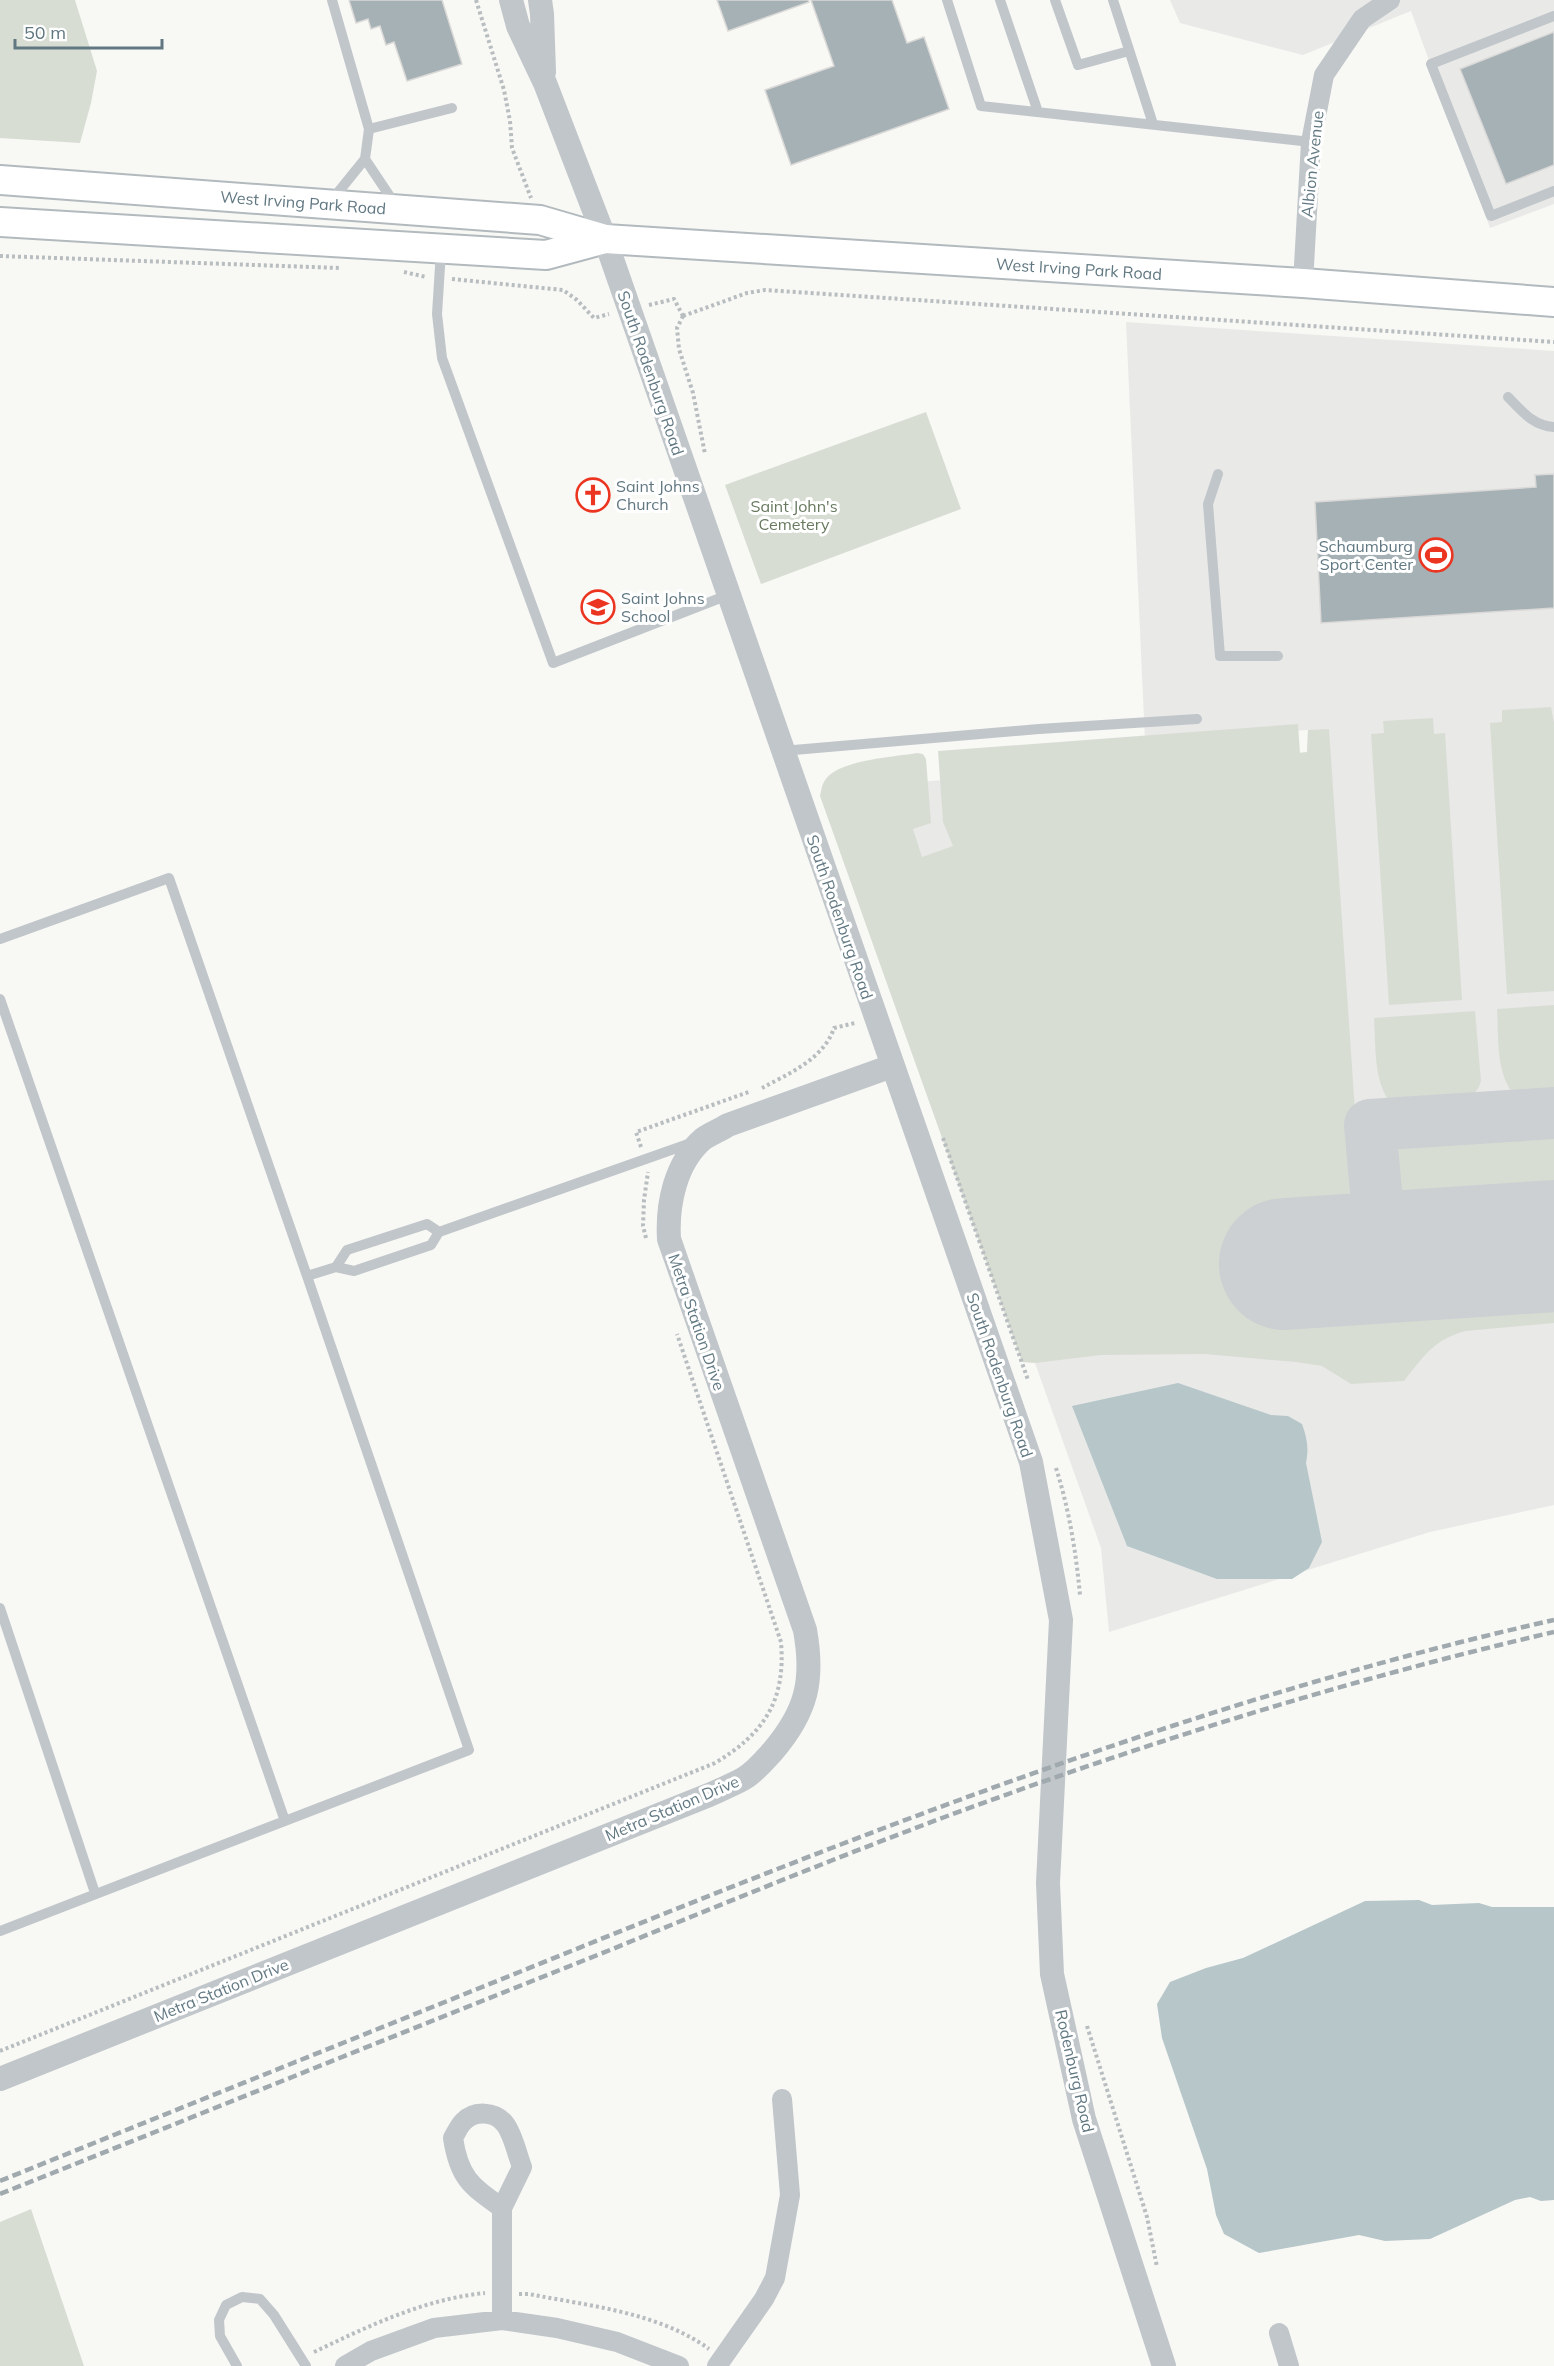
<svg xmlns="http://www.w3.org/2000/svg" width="1554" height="2366" font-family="Mulish,sans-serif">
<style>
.built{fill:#e9e9e8}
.green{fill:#d8ddd4}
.water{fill:#b6c6c9}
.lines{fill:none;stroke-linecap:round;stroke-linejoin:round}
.taxiway{stroke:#ccd0d2;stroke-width:52}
.runway{stroke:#ccd0d2;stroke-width:132}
.building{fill:#a5b1b5;stroke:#dad9d7;stroke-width:1.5}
.secondary-casing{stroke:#b2babe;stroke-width:32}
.path{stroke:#b8bdbf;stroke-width:4;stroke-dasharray:3 3;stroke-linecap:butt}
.service{stroke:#c0c6c9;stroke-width:10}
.minor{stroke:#c0c6c9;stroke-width:20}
.tertiary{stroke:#c0c6c9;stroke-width:24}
.secondary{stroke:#fff;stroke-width:28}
.rail{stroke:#9fa9ae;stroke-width:4.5;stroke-dasharray:9 4.5;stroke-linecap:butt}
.labels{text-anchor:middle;stroke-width:6;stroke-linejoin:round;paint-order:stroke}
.street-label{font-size:16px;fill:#617882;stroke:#fff}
.poi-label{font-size:16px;fill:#617882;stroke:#fff;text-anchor:start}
.park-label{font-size:16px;fill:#687960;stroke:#fff}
</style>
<rect width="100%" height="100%" fill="#f8f8f5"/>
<path class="built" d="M1170,0H1554V204L1490,228L1411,11L1303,55L1180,23Z
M1126,322L1554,351V1505L1430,1532L1109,1632L1101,1548L1035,1363L852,787L1307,752L1308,730L1145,741Z"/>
<path class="green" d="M0,0H75L97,71L91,103L80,143L0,138Z
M926,412L961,509L761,584L725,485Z
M1551,707L1554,723V991L1507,994L1490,723L1502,722V710Z
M1433,718L1434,734L1445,733L1462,1000L1389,1005L1371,734L1384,733L1383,721Z
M1298,724L1300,753L1307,752L1308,730L1329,729L1362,1214L1273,1220L1279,1310L1554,1291V1323L1466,1331C1434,1339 1423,1357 1404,1381L1351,1384L1322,1366L1296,1362L1204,1354L1101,1355L1035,1363L1022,1362L820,796C821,791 822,785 824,782C834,760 895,757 917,753L923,754L926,759L931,823L913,829L922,857L953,846L943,822L938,751Z
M1554,1005V1095L1515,1096C1495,1073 1499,1038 1497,1009Z
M1475,1011L1481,1081C1478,1092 1472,1097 1462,1101L1392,1105C1373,1082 1376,1047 1374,1018Z
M1554,1130V1200L1422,1207L1401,1192L1394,1181L1392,1159L1396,1151L1404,1141Z
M31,2209L84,2366H0V2222Z"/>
<path class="water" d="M1178,1383L1271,1415L1288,1416L1302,1424C1307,1438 1309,1448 1306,1463L1322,1542L1309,1568L1292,1579H1217L1127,1546L1072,1406Z
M1419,1900L1432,1905L1479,1903L1492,1907H1554V2200L1541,2201L1530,2197L1515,2200L1430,2239L1385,2241L1359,2235L1259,2253L1224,2234L1216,2215L1207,2169L1162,2038L1157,2004L1170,1982L1206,1968L1243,1958L1365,1901Z"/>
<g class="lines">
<path class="taxiway" d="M1382,1257L1370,1125L1554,1113"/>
<path class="runway" d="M1285,1264L1554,1246"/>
</g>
<path class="building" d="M349,0H442L462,64L407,81L394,42L386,45L380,26L371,29L368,19L356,23Z
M717,0H808L809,2L728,31Z
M811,0H892L907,43L924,37L949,109L791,165L765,90L834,66Z
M1554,32V165L1506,184L1460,69Z
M1554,474V608L1321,623L1315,502L1536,487L1535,475Z"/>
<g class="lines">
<g class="secondary-casing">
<g id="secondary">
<path id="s1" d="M0,180L540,220L605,239L1303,283L1554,302"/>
<path d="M0,222L546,255L605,239"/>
</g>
</g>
<path class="path" d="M476,0L504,90L510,121L512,148L531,198
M0,256L340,268
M404,272L426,277
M452,279L563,290L577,300L594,318L609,314
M649,305L674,299L683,316
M683,316L677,328L679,349L693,393L705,454
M683,316L747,293L765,290L1554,342
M762,1088C788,1074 824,1059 834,1028L855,1023
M943,1138L1028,1380
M641,1147L636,1132L749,1092
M646,1238L643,1226L644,1200L648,1172
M1056,1468C1069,1509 1076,1552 1080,1595
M1087,2026L1147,2217L1157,2267
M0,2051L715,1763C763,1734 786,1702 781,1642L677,1334
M519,2294H529C589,2306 658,2312 709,2349
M314,2352C369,2326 424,2299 485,2293"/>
<path class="service" d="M332,0L369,129L365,159
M947,0L981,106L1311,142
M1000,0L1038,112
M1055,0L1078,65L1129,51
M1113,0L1153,124
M1554,16L1431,64L1491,216L1554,191
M369,129L452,108
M331,201L365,159L397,207
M441,251L437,314L442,358L553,663L728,595
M1508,397C1522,411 1533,426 1554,427
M1218,474L1208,504L1220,656H1278
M782,751L1039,729L1197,719
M0,939L169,878L307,1276
M0,999L285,1821
M439,1232L427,1224L347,1250L336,1267L354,1271L431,1245L439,1232L691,1143
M0,1608L95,1893
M0,1931L469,1750L307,1276L336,1267
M237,2366L220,2336L219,2320L226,2305L242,2297L260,2299L274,2315L306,2366"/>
<path class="minor" d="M1303,283L1311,142L1324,75L1362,19L1390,0
M502,2208L522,2167C517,2154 513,2134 505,2124C495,2111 474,2110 463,2122C459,2126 456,2133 453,2138C459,2178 471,2186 502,2208V2320
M1279,2333L1289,2366
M345,2366L371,2351L434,2328L502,2320L557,2328L617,2342L679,2366
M717,2366L764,2299L775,2278L790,2195L782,2099"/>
<path class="tertiary" d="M511,0L518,26L545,83L605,239L1031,1462L1061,1620L1048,1883L1052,1974L1084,2119L1164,2366
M540,0L542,14L544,72
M0,2079L709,1795C720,1790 732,1785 743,1779C755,1772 764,1761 773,1751C807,1711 814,1680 805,1630L669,1239C667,1205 675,1163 703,1139C710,1134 720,1130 728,1125L892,1066"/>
<use href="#secondary" class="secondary"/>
<path class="rail" d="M0,2181C200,2100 401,2020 601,1939C912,1814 1226,1693 1554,1620
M0,2194C203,2113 406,2031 610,1950C720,1905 830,1860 942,1818C1142,1744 1346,1680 1554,1632"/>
</g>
<defs>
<g id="church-ring" transform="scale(1.725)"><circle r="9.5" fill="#fff" stroke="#ec3520" stroke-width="1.5"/><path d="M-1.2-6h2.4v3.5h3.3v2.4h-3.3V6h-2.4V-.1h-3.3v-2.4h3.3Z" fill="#ec3520"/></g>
<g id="stadium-ring" transform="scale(1.725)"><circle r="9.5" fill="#fff" stroke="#ec3520" stroke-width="1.5"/><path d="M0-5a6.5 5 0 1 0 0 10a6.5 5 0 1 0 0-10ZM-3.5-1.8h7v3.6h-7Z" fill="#ec3520"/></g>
<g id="school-ring" transform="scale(1.725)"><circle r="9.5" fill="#fff" stroke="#ec3520" stroke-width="1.5"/><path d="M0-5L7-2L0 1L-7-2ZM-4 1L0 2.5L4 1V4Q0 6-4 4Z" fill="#ec3520"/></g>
</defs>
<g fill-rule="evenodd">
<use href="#church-ring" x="593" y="495"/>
<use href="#stadium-ring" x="1436" y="555"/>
<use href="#school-ring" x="598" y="607"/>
</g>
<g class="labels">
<g class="street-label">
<text transform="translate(1312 164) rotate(-84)" y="6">Albion Avenue</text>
<text dy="6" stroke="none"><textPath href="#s1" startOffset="304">West Irving Park Road</textPath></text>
<text dy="6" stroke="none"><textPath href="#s1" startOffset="1084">West Irving Park Road</textPath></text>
<text transform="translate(651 373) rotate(71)" y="6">South Rodenburg Road</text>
<text transform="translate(840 917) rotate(71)" y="6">South Rodenburg Road</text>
<text transform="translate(697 1322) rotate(71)" y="6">Metra Station Drive</text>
<text transform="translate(1000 1375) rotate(71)" y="6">South Rodenburg Road</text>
<text transform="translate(672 1808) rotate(-23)" y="6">Metra Station Drive</text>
<text transform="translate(221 1990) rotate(-22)" y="6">Metra Station Drive</text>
<text transform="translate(1075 2071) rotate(77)" y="6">Rodenburg Road</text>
</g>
<g class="poi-label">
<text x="616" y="492">Saint Johns<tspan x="616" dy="18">Church</tspan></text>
<text x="1413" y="552" text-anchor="end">Schaumburg<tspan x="1413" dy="18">Sport Center</tspan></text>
<text x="621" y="604">Saint Johns<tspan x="621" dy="18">School</tspan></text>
</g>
<g class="park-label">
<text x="794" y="512">Saint John's<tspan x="794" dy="18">Cemetery</tspan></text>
</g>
</g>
<path d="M15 39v9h147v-9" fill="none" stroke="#617882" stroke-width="3"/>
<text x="24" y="39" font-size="18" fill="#617882" stroke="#ffffff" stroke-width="4.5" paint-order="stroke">50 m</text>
</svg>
